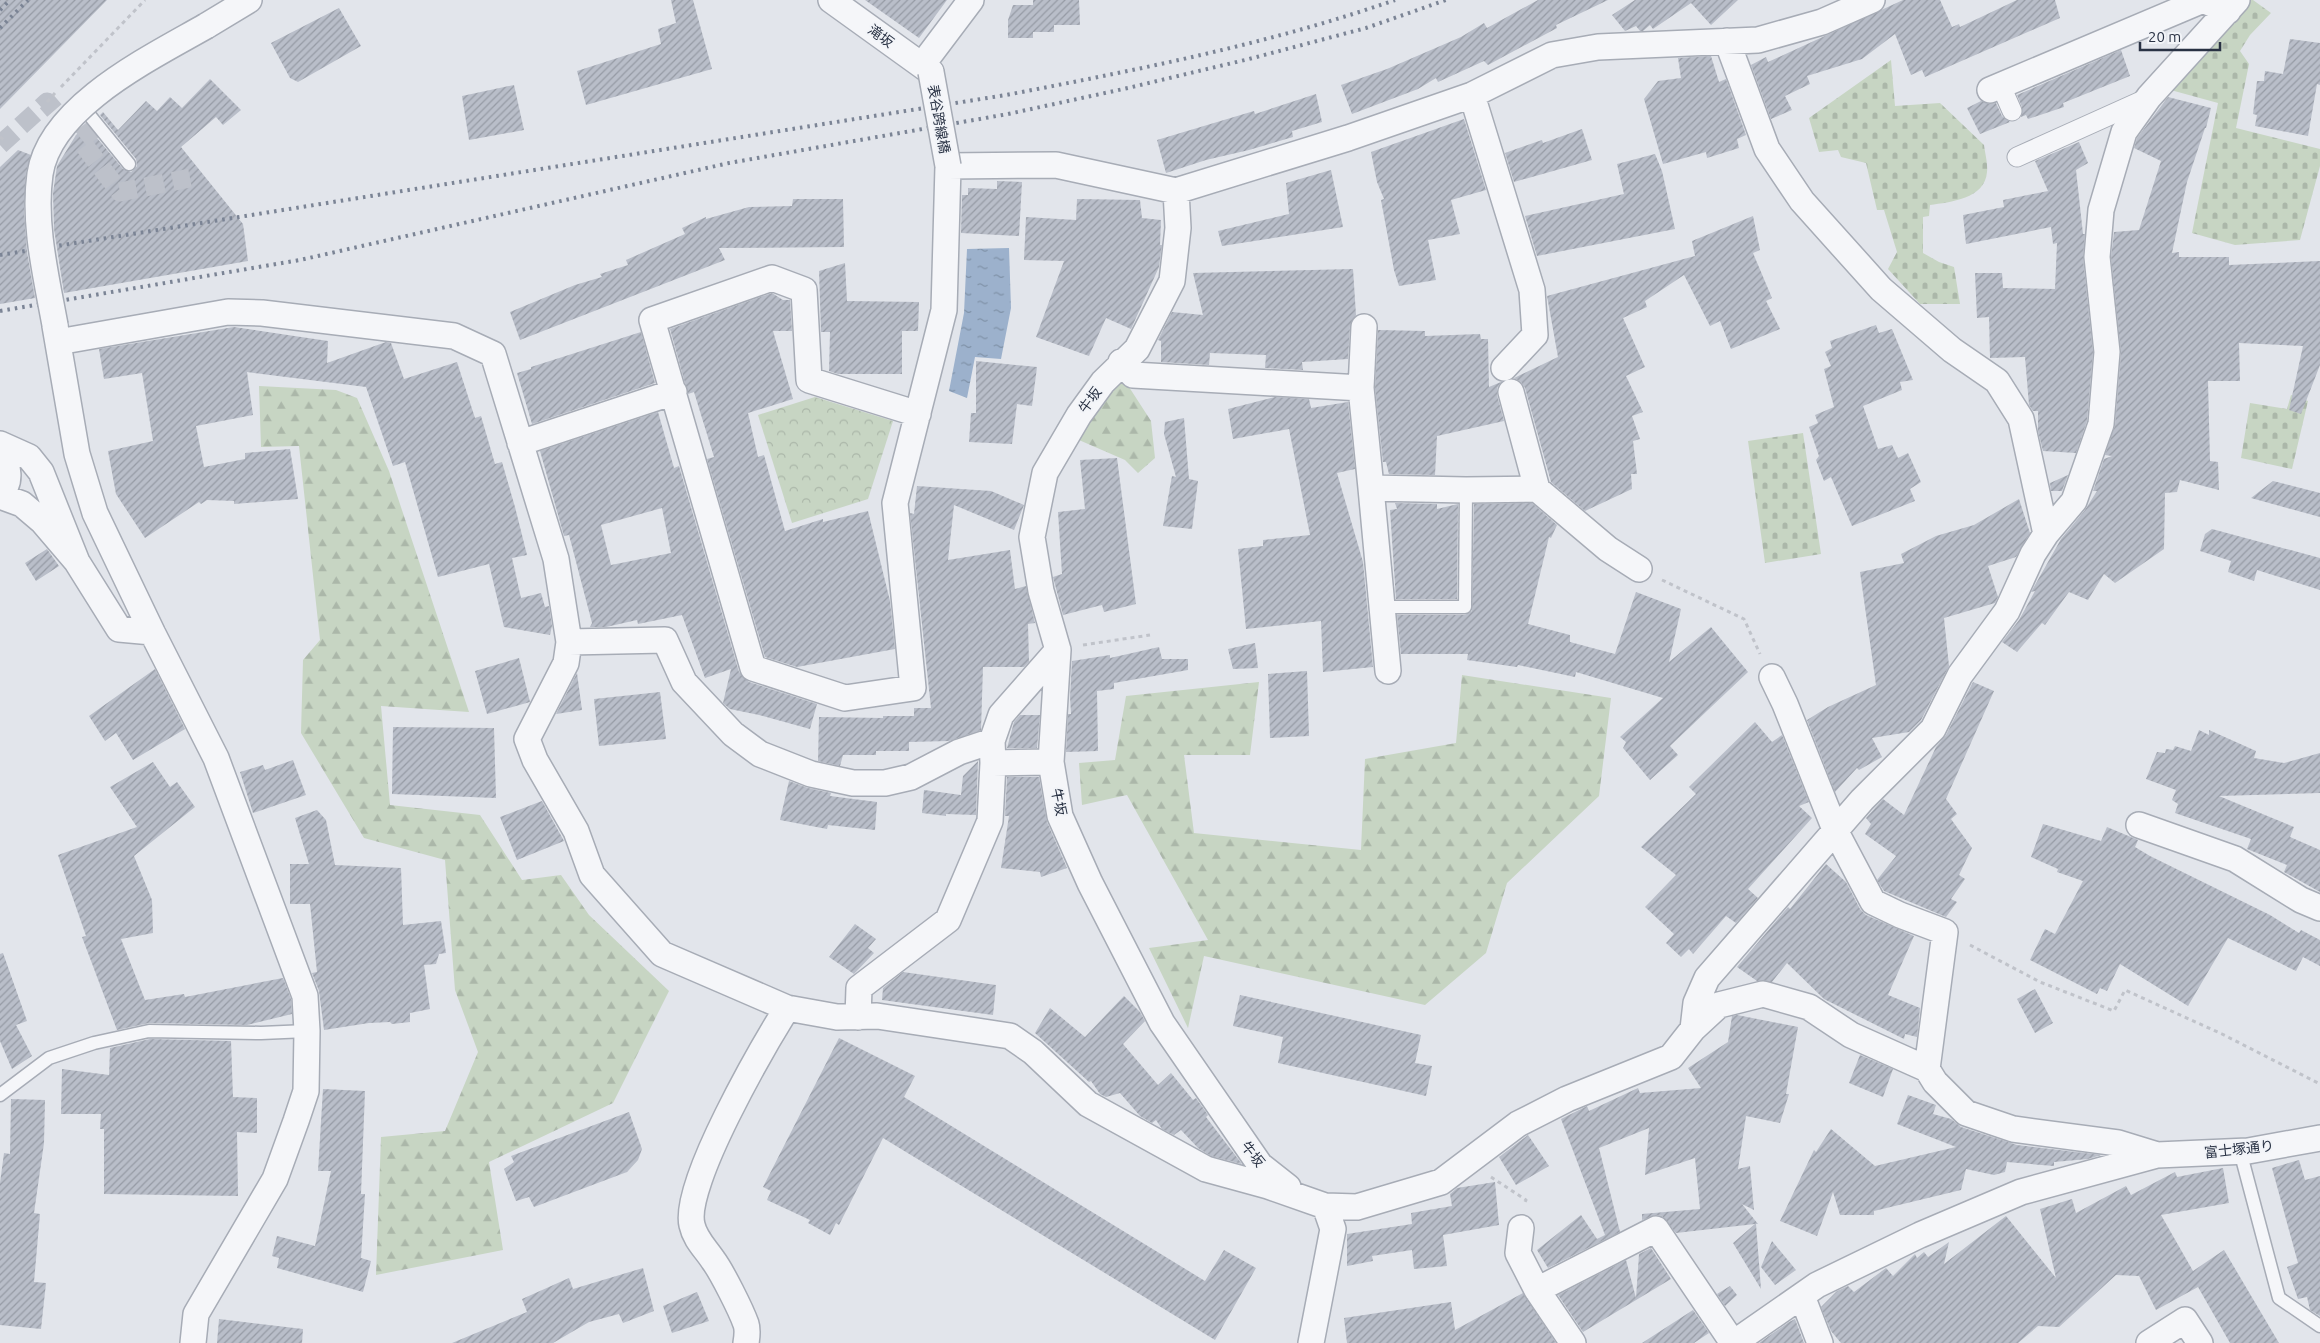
<svg xmlns="http://www.w3.org/2000/svg" width="2320" height="1343" font-family="Ubuntu,'Noto Sans JP',sans-serif">
<style>
.forest{fill:url(#forest-firs)}
.cemetery{fill:url(#cemetery-stones)}
.park{fill:url(#park-crowns)}
.water{fill:url(#water-ripples)}
.building{fill:url(#building-hatch);fill-rule:evenodd}
.lines{fill:none;stroke-linecap:round;stroke-linejoin:round}
.pedestrian-tunnel{stroke:#bdc1ca;stroke-width:19;stroke-dasharray:19 9;stroke-linecap:butt}
.service-casing{stroke:#a7acb6;stroke-width:15}
.pedestrian-casing{stroke:#a7acb6;stroke-width:21}
.minor-casing{stroke:#a7acb6;stroke-width:28}
.path{stroke:#c0c3ca;stroke-width:3;stroke-dasharray:4 4;stroke-linecap:butt}
.service{stroke:#f5f6f9;stroke-width:12}
.pedestrian{stroke:#f5f6f9;stroke-width:19}
.minor{stroke:#f5f6f9;stroke-width:25}
.rail{stroke:#7b8495;stroke-width:4;stroke-dasharray:2.5 5;stroke-linecap:butt}
.minor-bridge-casing{stroke:#a7acb6;stroke-width:28;stroke-linecap:butt}
.minor-bridge{stroke:#f5f6f9;stroke-width:25}
.labels{text-anchor:middle;stroke-width:4;stroke-linejoin:round;paint-order:stroke}
.street-label{font-size:14px;fill:#293244;stroke:#f2f4f8}
</style>
<defs>
<pattern id="forest-firs" width="22" height="20" patternUnits="userSpaceOnUse" patternTransform="scale(1.25)"><rect width="22" height="20" fill="#c7d5c3"/><path d="M5 1l3.5 6h-7zM16 11l3.5 6h-7z" fill="#abb7a9"/></pattern>
<pattern id="cemetery-stones" width="16" height="16" patternUnits="userSpaceOnUse" patternTransform="scale(1.25)"><rect width="16" height="16" fill="#c7d5c3"/><path d="M2 7V4a2 2 0 0 1 4 0v3zM10 15v-3a2 2 0 0 1 4 0v3z" fill="#abb7a9"/></pattern>
<pattern id="park-crowns" width="20" height="18" patternUnits="userSpaceOnUse" patternTransform="scale(1.25)"><rect width="20" height="18" fill="#c7d5c3"/><path d="M2 6a3 3 0 1 1 6 0M12 15a3 3 0 1 1 6 0" fill="none" stroke="#abb7a9"/></pattern>
<pattern id="water-ripples" width="26" height="14" patternUnits="userSpaceOnUse" patternTransform="scale(1.25)"><rect width="26" height="14" fill="#9cb1cc"/><path d="M2 4q2-2 4 0t4 0M15 11q2-2 4 0t4 0" fill="none" stroke="#7f91a7"/></pattern>
<pattern id="building-hatch" width="6" height="6" patternUnits="userSpaceOnUse" patternTransform="scale(1.25)"><rect width="6" height="6" fill="#b9bec9"/><path d="M-1 1l2-2M0 6l6-6M5 7l2-2" fill="none" stroke="#969ba5"/></pattern>
</defs>
<rect width="100%" height="100%" fill="#e2e5eb"/>
<path class="forest" d="M1118,370L1151,421L1155,458L1138,473L1125,460L1072,437Z
M259,386L336,390L357,398L389,471L469,712L381,706L390,805L480,815L522,880L561,875L589,915L669,991L613,1103L489,1162L503,1250L376,1275L381,1137L445,1131L478,1052L455,990L445,860L364,838L301,733L303,660L320,640L299,446L261,447Z
M1462,675L1611,698L1599,796L1507,883L1486,953L1425,1005L1204,956L1188,1028L1149,948L1208,940L1127,795L1082,805L1079,763L1115,760L1126,696L1259,682L1250,755H1184L1194,833L1361,850L1365,759L1456,743Z"/>
<path class="cemetery" d="M2246,0H2253L2271,13L2250,35L2240,51L2249,64L2236,128L2320,149V166L2300,240L2235,245L2192,233L2218,103L2167,89Z
M1891,60L1895,106L1940,103L1984,145C1985,153 1988,164 1987,172C1985,199 1950,202 1930,205L1929,216L1923,217V253L1939,262L1954,267L1960,304H1920L1888,269L1897,252L1884,210H1877L1866,163L1841,157L1838,150L1819,152L1809,118Z
M2291,395L2308,401L2292,469L2241,458L2250,403L2287,409Z
M1803,433L1821,554L1765,563L1748,441Z"/>
<path class="park" d="M815,397L893,421L868,499L792,523L758,415Z"/>
<path class="water" d="M1009,248L1011,308L1001,359L975,357L967,398L949,391L964,313L967,249Z"/>
<path class="building" d="M0,0H107L0,109Z
M671,0H693L712,69L586,105L577,71L661,44L658,29L676,23Z
M865,0H947L919,38Z
M1033,0H1079L1080,25H1054V32H1033V38H1008V20L1013,5H1033Z
M1538,0H1608L1556,25L1557,28L1488,65L1484,61L1438,82L1436,78L1418,89L1352,114L1341,85L1387,69L1461,37L1484,23L1487,28Z
M1635,0H1738L1711,25L1691,3L1653,29L1650,25L1643,31H1640L1636,26L1625,31L1612,15Z
M1903,0H1940L1952,27L1959,24L1960,27L2017,0H2055L2060,18L1925,77L1922,70L1911,75L1895,34L1862,59L1807,76L1810,84L1785,96L1792,110L1771,119L1751,65L1766,57L1768,62Z
M339,8L361,46L298,82L290,78L271,43Z
M2290,39L2320,43V85L2317,84L2308,136L2255,126L2257,115L2253,114L2257,81H2264L2265,71L2283,74Z
M2121,50L2130,76L2063,103L2064,107L2028,119L2026,115L2021,117L2022,107L2017,95Z
M1711,56L1719,82L1726,79L1746,135L1737,139L1739,148L1707,158L1706,152L1663,164L1644,99L1658,81L1681,78L1678,58Z
M210,79L241,110L223,125L216,117L181,147L243,224L248,261L64,293L54,229L53,193L57,166L76,135L87,126L123,169L131,172L137,166L136,159L100,115L103,112L118,130L146,101L157,111L170,97L182,108Z
M514,85L524,130L469,140L462,96Z
M1316,94L1322,122L1292,131L1293,137L1249,150L1206,160L1166,173L1157,140L1254,111L1255,114Z
M2168,97L2211,108L2206,128H2205L2187,182L2172,253L2179,252V257H2229V265L2320,261V365L2301,414L2289,410L2303,346L2239,343L2240,381H2208L2210,461L2218,462L2219,490L2180,480L2177,492L2165,493L2164,549L2115,583L2104,574L2088,600L2069,592L2045,625L2042,623L2017,652L2002,642L2019,620L2035,591L2031,592L2061,539L2085,510L2097,491H2093L2104,459L2112,456L2105,455L2115,425L2121,353L2111,257L2114,232L2139,230L2161,161L2134,148L2137,138Z
M1981,101L1989,104L1996,103L2002,116L2010,122L1980,134L1967,108Z
M1464,119L1486,190L1451,200L1460,234L1428,240L1436,280L1399,286L1394,270L1381,200L1384,199L1377,182L1371,152Z
M1582,129L1592,160L1514,182L1505,153L1542,140L1543,143Z
M2079,142L2088,163L2076,170L2083,234H2085L2083,258L2093,352L2087,421L2076,453L2043,451L2038,431V411H2033L2029,405L2025,357L1990,358L1989,317L1977,318L1975,273H2002L2003,288L2055,289L2057,243L2053,244L2051,227L1966,244L1963,215L2004,207L2003,200L2048,191L2035,161Z
M18,150L31,155L26,173L24,212L27,252L35,298L0,304V167Z
M1655,154L1662,171L1675,229L1537,256L1525,216L1624,194L1617,164Z
M1331,170L1343,227L1222,246L1218,231L1289,214L1286,183Z
M997,181L1022,182L1019,236L961,233L962,195H968V188L997,189Z
M793,199H843L844,247L719,248L725,260L520,340L510,312L575,285L602,277L600,274L628,265L626,260L685,234L682,228L706,217V219L749,207L792,206Z
M1077,199L1140,200L1142,218L1161,220L1160,245H1162L1159,267L1131,329L1106,318L1089,356L1036,337L1064,261L1024,260L1026,217L1076,220Z
M1753,216L1760,250L1753,253L1772,298L1766,301L1780,329L1731,349L1720,321L1710,326L1684,275L1645,301L1647,307L1623,318L1645,367L1626,376L1643,412L1632,416L1640,439L1633,441L1637,474H1631L1632,489L1585,511L1551,482L1525,388L1521,382L1514,378L1558,357L1547,296L1695,256L1692,241Z
M845,263L847,301L919,302L918,331H902V374H838L829,371L830,332H821L819,271Z
M1353,269L1356,315L1350,326L1348,359L1302,362L1303,370L1265,368L1266,355L1210,353L1209,365L1161,362V341L1158,340L1172,312L1203,315L1193,273Z
M772,293L783,300H790L792,331H773L793,399L748,413L758,457L764,455L785,531L823,519V522L868,511L890,601L895,649L797,667L765,657L707,459L714,457L694,392L688,394L670,329Z
M1876,325L1879,333L1892,329L1913,380L1900,382L1902,390L1863,406L1878,449L1892,445L1898,458L1908,453L1921,482L1910,489L1915,501L1852,526L1831,477L1824,481L1816,460L1819,456L1809,427L1818,423L1815,415L1834,407L1824,369L1831,366L1825,352L1832,348L1830,341Z
M234,327L328,341L327,363L386,342L391,343L404,379L457,362L475,418L481,416L495,464L502,462L515,507L527,555L512,558L521,598L541,593L545,607L549,606L552,626L550,635L504,627L489,564L438,577L405,462L393,466L366,387L247,372L253,415L196,426L204,467L245,459V453L290,449L298,499L234,504V501L207,500L201,504L199,502L145,538L116,494L108,451L153,441L142,373L104,379L99,349Z
M1378,330L1425,331V336L1480,334L1481,339H1488L1489,387L1501,382L1497,388V395L1504,421L1437,436L1435,475L1389,474L1386,462H1383L1375,388Z
M641,332L655,383L532,424L517,373L531,369V367Z
M976,361L1037,367L1032,406L1017,404L1012,444L969,442L971,413H976Z
M1275,397L1309,399L1311,408L1348,402L1355,469L1337,473L1363,562L1373,667L1323,672L1321,621L1246,629L1238,549L1263,546V540L1310,535L1289,429L1233,439L1228,409Z
M658,412L674,468L679,466L739,672L749,682L817,704L810,729L759,715L730,709L723,703L731,669L705,678L682,615L638,624L637,620L606,627H590L592,623L569,535L564,536L540,451ZM662,508L671,553L611,565L601,525Z
M1184,418L1189,479L1198,481L1192,529L1163,526L1172,476L1176,477L1164,434L1165,422Z
M1117,458L1136,604L1104,612L1102,605L1063,615L1053,577L1062,574L1058,512L1085,509L1080,460Z
M2068,475L2062,491H2051L2050,483Z
M2273,481L2320,493V517L2251,498Z
M917,486L991,491L1024,505L1014,530L954,505L948,560L1010,550L1015,589L1026,586L1035,623L1028,624L1029,662L1024,667H983L981,730L949,741L909,742V751H876V755H843L840,766L818,761L819,717L883,718V716H914V708H931L910,513L914,514Z
M2019,499L2030,533L2016,557L1988,566L1998,597L1995,603L1944,618L1949,666L1921,720L1909,732L1872,738L1882,757L1859,770L1857,768L1835,792L1807,720L1828,707L1876,685L1860,572L1904,563L1901,554L1936,536L1974,525Z
M1395,503L1437,504V509L1458,504L1457,599H1396L1390,510L1397,509Z
M1532,503L1557,525L1551,538L1549,537L1528,624L1570,635V642L1615,654L1636,592L1681,609L1669,662L1711,627L1748,672L1670,746L1678,755L1650,780L1623,748L1626,742L1620,737L1663,698L1576,672L1575,677L1518,665L1517,667L1467,660L1468,654H1401L1397,615H1465L1472,611L1474,504Z
M2212,529L2320,558V590L2257,570L2254,581L2228,572L2231,561L2200,551L2205,534Z
M47,549L59,566L36,581L25,563Z
M1255,643L1258,668L1233,669L1228,649Z
M1159,647L1162,659H1188V670L1114,683V689L1097,691L1098,751L1066,752L1068,714H1071L1070,697L1072,661L1110,655V658Z
M519,658L530,702L487,714L475,671Z
M155,669L185,729L133,760L116,733L105,741L89,716Z
M1307,671L1309,736L1270,738L1268,674Z
M577,673L582,710L556,714Z
M1973,682L1994,691L1946,799L1957,814L1951,819L1972,848L1959,875L1965,879L1951,899L1957,902L1946,917L1884,891L1877,880L1896,856L1865,834L1871,824L1866,818L1883,799L1904,815L1936,747L1946,735Z
M660,692L666,739L599,746L594,699Z
M1020,715H1040L1037,748H1007L1014,722Z
M1755,722L1772,742L1782,735L1809,802L1799,806L1812,818L1748,889L1758,898L1736,923L1726,916L1693,954L1689,949L1681,957L1666,943L1674,934L1645,907L1676,875L1641,847L1696,794L1689,787Z
M393,727L494,728L496,798L392,794Z
M2199,730L2209,735V730L2256,751L2254,758L2284,763L2320,753V793L2219,796L2294,827L2290,837L2320,850V892L2284,872L2287,865L2247,849L2251,839L2175,813L2178,804L2172,800L2176,790L2146,779L2157,752L2165,753L2166,749L2173,750L2175,746L2191,751Z
M293,760L306,795L253,813L240,772L263,765L265,770Z
M978,761L976,815L946,814V816L922,813L924,790L961,795L963,776Z
M153,762L170,787L177,782L195,807L134,856L152,900L153,933L121,939L145,1000L184,994L185,997L283,978L291,999L292,1014L247,1025L149,1023L117,1030L82,937L86,936L58,855L137,827L110,787Z
M1007,777H1039L1047,822L1067,868L1041,877L1040,872L1001,868L1009,816H1005Z
M789,781L808,788L831,793L830,796L877,802L875,830L828,825L827,829L780,820Z
M542,801L564,841L517,860L500,817Z
M317,810L326,820L335,865L401,868L403,925L441,921L446,953L439,954L436,964L424,965L430,1009L410,1013V1022L392,1024L390,1022L369,1023L324,1030L319,991L312,973L317,972L310,904H290V864H309L295,818Z
M2043,824L2101,841L2107,827L2138,840L2135,847L2150,856L2270,915L2299,933L2301,930L2320,940V966L2303,957L2296,971L2228,938L2188,1006L2120,964L2107,991L2100,988L2097,994L2030,960L2045,929L2055,934L2083,881L2057,872L2058,869L2031,857Z
M1826,864L1846,882L1860,909L1866,915L1914,936L1888,995L1920,1008L1917,1037L1905,1034L1904,1039L1824,999L1787,963L1772,982L1757,981L1737,967L1788,907L1790,909Z
M855,924L876,939L868,948L874,953L854,974L829,957Z
M3,953L27,1021L16,1025L32,1056L12,1069L0,1041V954Z
M903,972L996,985L993,1015L882,1000L883,988Z
M2035,989L2053,1023L2035,1033L2017,999Z
M1240,995L1421,1035L1415,1063L1432,1066L1426,1096L1278,1063L1283,1037L1233,1026Z
M1124,996L1140,1012L1145,1021L1123,1044L1158,1085L1171,1073L1193,1100L1196,1098L1208,1115L1206,1117L1242,1164L1211,1156L1198,1148L1181,1130L1174,1135L1162,1129L1156,1120L1152,1123L1140,1116L1120,1093L1106,1097L1100,1094L1091,1081L1089,1082L1035,1033L1050,1008L1085,1037Z
M1737,1015L1798,1027L1786,1094H1789L1780,1123L1746,1116L1738,1169L1750,1166L1754,1210L1742,1204L1758,1224H1756L1761,1289L1733,1243L1755,1224L1676,1233L1662,1216L1656,1215L1642,1220V1214L1700,1209L1695,1158L1645,1175L1649,1128L1599,1148L1620,1232L1548,1268L1537,1250L1581,1215L1597,1239L1605,1235L1561,1119L1587,1106L1589,1111L1638,1088L1640,1093L1701,1088L1688,1068L1728,1042L1732,1016Z
M839,1038L915,1076L904,1097L1205,1281L1224,1250L1256,1268L1215,1340L883,1138L839,1225L836,1223L830,1235L808,1223L810,1220L767,1200L771,1191L763,1187Z
M150,1039L231,1041L233,1097L257,1098V1133L237,1132L238,1196L104,1194V1129H100L101,1114H61L62,1069L109,1075L110,1048Z
M1860,1055L1893,1069L1883,1097L1849,1083Z
M323,1089L365,1091L361,1194H365L361,1258L371,1261L363,1292L277,1268L279,1258L272,1256L277,1236L315,1246L331,1171H318Z
M1908,1095L1936,1105L1933,1114L1951,1119L1961,1127L2017,1145L2101,1155L2088,1159L2054,1162V1166L2007,1162L2005,1172L1994,1175L1966,1169L1961,1190L1874,1211V1215H1840L1833,1192L1817,1236L1780,1221L1814,1150L1816,1152L1831,1129L1875,1166L1956,1147L1897,1124Z
M11,1099L45,1100L44,1143L34,1213L40,1214L34,1282L46,1283L41,1329L0,1325V1183L4,1153L10,1154Z
M629,1112L642,1149L638,1160L627,1172L534,1207L529,1197L516,1201L504,1169L514,1162L511,1156Z
M1528,1135L1549,1166L1516,1185L1499,1157Z
M2299,1160L2305,1180L2320,1176V1316L2310,1310L2307,1297L2298,1299L2287,1267L2298,1263L2272,1168Z
M2223,1168L2229,1203L2161,1215L2193,1271L2224,1250L2279,1343H2230L2198,1287L2156,1310L2139,1276L2116,1275L2059,1327L2038,1326L2018,1343H1841L1831,1331L1821,1307L1837,1291L1848,1286L1854,1292L1886,1268L1893,1276L1915,1254L1917,1258L1924,1252L1928,1257L1949,1242L1944,1264L2006,1216L2056,1278L2040,1209L2072,1199L2076,1213L2126,1186L2131,1195L2175,1172L2177,1177Z
M1495,1182L1499,1225L1443,1235L1447,1266L1414,1269L1412,1250L1372,1256L1373,1261L1347,1266V1234L1412,1224L1411,1213L1452,1206L1450,1194L1457,1188Z
M1772,1241L1796,1270L1775,1285L1761,1267Z
M1651,1248L1671,1279L1583,1332L1558,1295L1626,1260L1636,1298L1639,1254Z
M643,1268L654,1311L623,1323L619,1314L589,1322L553,1343H452L527,1312L522,1299L569,1278L573,1289Z
M1730,1286L1737,1295L1725,1306L1717,1294Z
M697,1292L709,1321L672,1333L663,1306Z
M1523,1293L1556,1343H1347L1344,1318L1451,1302L1455,1330Z
M1693,1310L1709,1333L1694,1343H1642Z
M219,1319L303,1329L302,1343H217Z
M1795,1319L1804,1343H1759L1789,1322Z"/>
<g class="lines">
<path class="pedestrian-tunnel" d="M96,127L80,140L120,192L190,178
M0,145L47,102L73,132"/>
<g class="service-casing">
<path id="service" d="M82,106L129,164
M1383,607H1465L1466,490
M0,1095L49,1058L94,1043L149,1031L261,1033L307,1031
M2240,1151L2279,1298L2320,1326"/>
</g>
<g class="pedestrian-casing">
<path id="pedestrian" d="M2001,86L2012,111
M2017,157L2148,98"/>
</g>
<g class="minor-casing">
<path id="minor" d="M831,0L931,72
M206,26L249,0
M1727,41L1767,149L1802,201L1881,289L1952,350L1997,381L2021,419L2046,534
M922,65L971,0
M1990,90L2203,0L2228,11
M1472,95L1532,290L1535,335L1504,368
M1176,191L1178,228L1172,281L1137,349L1103,382L1079,415L1045,473L1032,537L1041,591L1058,650L1051,762L1060,816L1090,883L1162,1023L1260,1165L1288,1187
M55,326L77,454L95,513L152,632L216,758L305,996L307,1031L306,1091L296,1121L275,1179L196,1314L193,1343
M1364,327L1361,388L1371,488L1466,490L1537,489
M58,342L228,312L262,313L454,336L493,354L556,559L569,642L566,663L527,739L535,760L576,831L592,875L662,954L787,1008L837,1017L877,1016L1010,1036L1033,1052L1088,1104L1206,1169L1268,1186L1325,1206L1357,1207L1441,1182L1518,1124L1567,1099L1671,1057L1693,1029L1696,1003L1707,978L1862,800L1933,729L1960,675L2007,611L2033,554L2046,534L2074,501L2101,424L2107,352L2097,257L2101,210L2124,132L2149,97L2237,0
M1121,362L1133,375L1361,388
M1511,392L1537,489L1608,549L1639,569
M918,414L809,380L804,290L772,278L652,320L753,668L845,698L913,688L895,503L944,310L948,166L1056,165L1176,191L1348,138L1472,95L1552,55L1598,47L1758,40L1822,22L1872,0
M520,443L674,392
M0,444L29,457L41,472L77,562L42,521L22,504L0,496
M0,454C9,465 12,483 0,493
M1371,488L1388,671
M77,562L119,629L152,632
M569,642L665,640L684,682L733,734L760,754L811,774L853,783H885L911,777L959,752L992,741L993,763L1051,762
M1772,677L1785,704L1836,832L1873,902L1900,915L1945,932L1927,1069L1935,1082L1966,1113L2013,1129L2118,1143L2157,1155
M992,741L1001,715L1058,650
M2139,825L2235,859L2301,900L2320,908
M858,1017L859,988L948,920L990,821L993,763
M1693,1029L1719,1005L1763,994L1809,1007L1851,1035L1927,1069
M1521,1228L1518,1253L1537,1290
M1802,1296L1820,1343
M746,1343C747,1337 748,1330 746,1324C741,1310 722,1272 713,1260C705,1248 695,1239 692,1225C682,1185 764,1045 787,1008
M1311,1343L1333,1229L1325,1206
M1573,1343L1537,1290L1656,1229L1733,1343
M1738,1343V1340L1817,1285L1920,1235L2021,1192L2157,1155L2248,1151L2320,1138
M2149,1343L2185,1320L2200,1343"/>
</g>
<path class="path" d="M61,87L145,0
M47,102L55,93
M0,137L5,141
M1662,580L1744,619L1760,654
M1083,645L1150,635
M1970,945L2040,982L2114,1011L2125,990L2222,1034L2320,1084
M1491,1177L1526,1200L1525,1202"/>
<use href="#service" class="service"/>
<use href="#pedestrian" class="pedestrian"/>
<use href="#minor" class="minor"/>
<path class="rail" d="M0,10L10,0
M0,28L28,0
M0,255L1006,95C1137,70 1269,44 1395,0
M0,311L300,260L729,163L1008,114L1128,88L1249,59L1366,28L1446,0"/>
<g class="minor-bridge-casing">
<path id="minor-bridge" d="M931,72L948,166
M55,325C46,276 33,223 40,174C50,106 152,57 206,26"/>
</g>
<use href="#minor-bridge" class="minor-bridge"/>
</g>
<g class="labels">
<g class="street-label">
<text transform="translate(881 36) rotate(36)" y="5">滝坂</text>
<text transform="translate(939 119) rotate(80)" y="5">表谷跨線橋</text>
<text transform="translate(1090 400) rotate(-54)" y="5">牛坂</text>
<text transform="translate(1059 802) rotate(78)" y="5">牛坂</text>
<text transform="translate(2239 1149) rotate(-6)" y="5">富士塚通り</text>
<text transform="translate(1253 1154) rotate(51)" y="5">牛坂</text>
</g>
</g>
<path d="M2140 42v8h80v-8" fill="none" stroke="#293244" stroke-width="2.5"/>
<text x="2148" y="42" font-size="15" fill="#293244" stroke="#f2f4f8" stroke-width="4" paint-order="stroke">20 m</text>
</svg>
